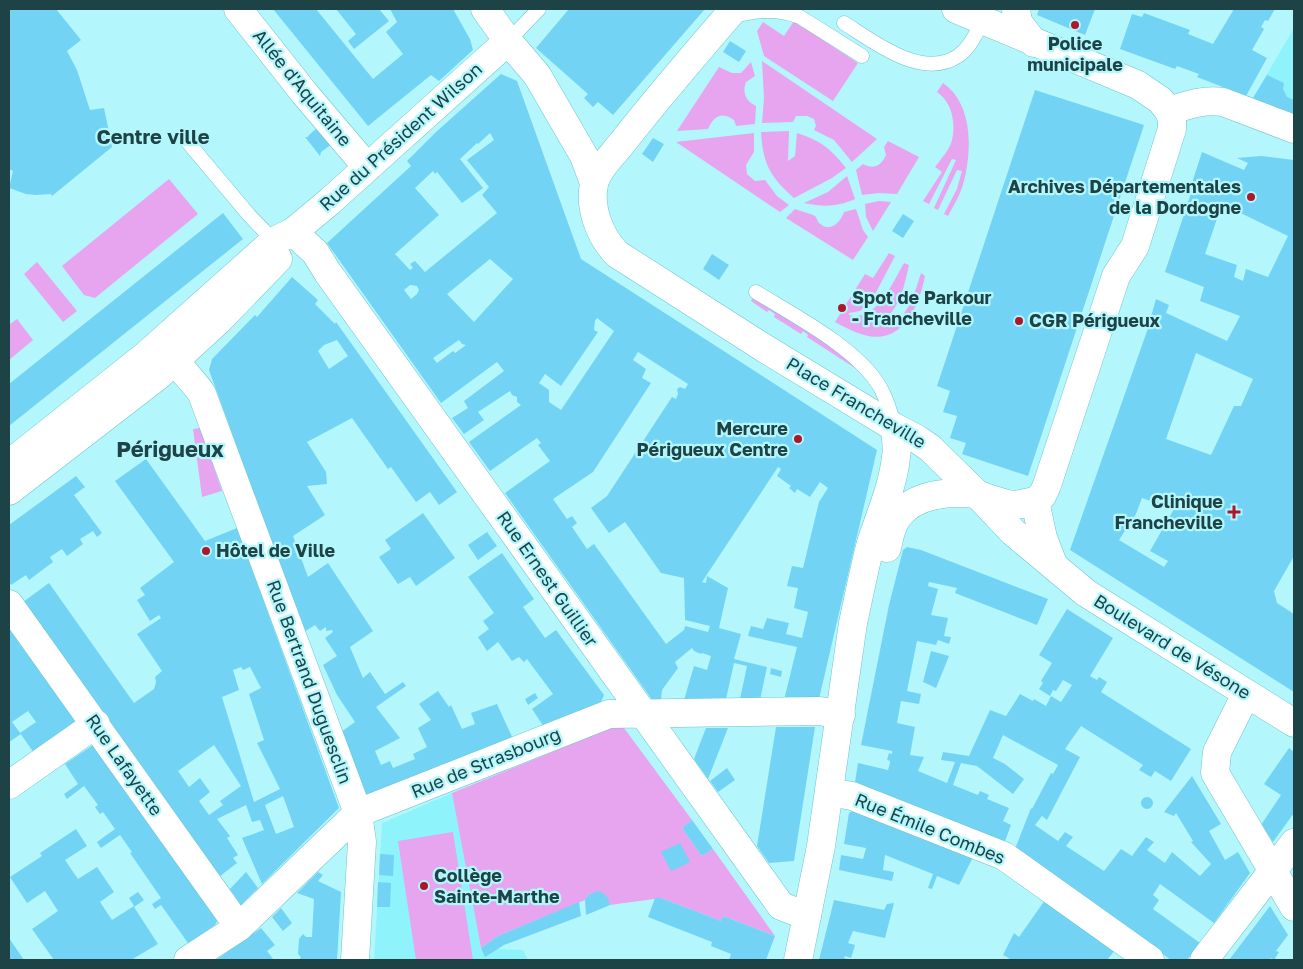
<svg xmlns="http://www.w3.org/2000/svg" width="1303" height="969" font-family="'Golos Text',sans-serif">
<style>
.built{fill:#8ff3fb}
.green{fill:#e7a4ef}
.building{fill:#72d3f4;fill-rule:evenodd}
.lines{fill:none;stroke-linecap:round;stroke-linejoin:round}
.lane-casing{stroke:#6ec5cc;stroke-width:15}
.street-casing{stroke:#6ec5cc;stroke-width:29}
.secondary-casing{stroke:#6ec5cc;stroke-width:29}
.primary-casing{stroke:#6ec5cc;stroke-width:29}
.lane{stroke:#fff;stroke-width:14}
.street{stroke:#fff;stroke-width:28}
.secondary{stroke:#fff;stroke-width:28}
.primary{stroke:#fff;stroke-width:28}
.poi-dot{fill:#ac1729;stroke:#b3f7fd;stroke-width:2}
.labels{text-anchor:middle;stroke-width:4.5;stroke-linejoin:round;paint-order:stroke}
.poi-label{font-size:18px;font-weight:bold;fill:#1e4346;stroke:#b3f7fd;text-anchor:start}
.street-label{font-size:18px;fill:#1e4346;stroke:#b3f7fd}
.quarter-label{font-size:20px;font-weight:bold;fill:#1e4346;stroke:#b3f7fd}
.district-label{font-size:22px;font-weight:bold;fill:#1e4346;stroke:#b3f7fd}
</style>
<rect width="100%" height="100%" fill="#b3f7fd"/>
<path class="built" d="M1294,28V114L1253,98Z
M452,793L481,948L523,950L528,960H374L382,823Z"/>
<path class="green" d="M794,21L858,63L833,101L764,56L757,31L763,22L784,36Z
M762,61L877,139L852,162L834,140L814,130L816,126L814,119L807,116H796L793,122L762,123L764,98Z
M751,62L755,76L746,82C742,93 746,101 756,106L755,124L736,126L734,120C721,111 714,116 708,129L677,131L719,67L732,73H741Z
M943,83C973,104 972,149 964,181C961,193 954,205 948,216L944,214L957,189L962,171L957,170L938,210L934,208L956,160L952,159L929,204L923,201L942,172L935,167C941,159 950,149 952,140C956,123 952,102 937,92Z
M789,131L788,161L795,156L797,133C821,141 830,148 846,168L832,178L794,198C770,177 763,164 761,132Z
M754,133V152L746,165L747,174L755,181L765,180L777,196L789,205L780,212L676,142Z
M888,141L919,157L897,194L879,193L862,195L856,170L863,164C874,170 881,166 886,155L884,147Z
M847,176L855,199C836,207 824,207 804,203L828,192Z
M169,179L198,214L95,298L84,295L62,266Z
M879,201L891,202L873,231L866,217L865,204Z
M795,209C800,211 812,214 815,216C817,218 817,221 819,223C830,233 840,223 844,212L856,209L863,230L868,237L853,260L786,218Z
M889,253L895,256L872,300L860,311L849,313V315C876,323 893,282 904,263L909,265C904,287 900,309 881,322L882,326C908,323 914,294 921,273L925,276C919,306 903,346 864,335C854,332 844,327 835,322L865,274L873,278Z
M37,262L77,311L63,322L24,274Z
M754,295C788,317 832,339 858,370L807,337L808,335L803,331L801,334L774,317L775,314L769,310L767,312L751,301Z
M17,319L33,340L9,360V325Z
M200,428L222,491L202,497L193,429Z
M613,727L624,728L692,820L682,828L702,856L713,849L775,936L723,916L721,921L661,898L610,905C607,893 599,890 588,895L585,900L498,936L481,948L452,793Z
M453,832L473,960H416L398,841Z"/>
<path class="building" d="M9,9H56L81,40L67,51L77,70L90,110L104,108L112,147L52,196L51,194L36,195L26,194L9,188L13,171L9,169Z
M273,9H316L373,79L403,54L386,32L397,22L390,9H453L470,39L473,50L439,81L431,75L368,126Z
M336,9H379L389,21L354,49L348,41L356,34Z
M569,9H705L613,115L598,102L593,107L584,98L588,94L536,48Z
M1039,9H1095L1085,35L1037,15Z
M1234,9H1275L1268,21L1265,20L1261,27L1264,29L1252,50L1267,58L1246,96L1197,77L1199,74L1177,66L1175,69L1120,49L1132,14L1142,17L1144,13L1190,30L1188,34L1213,44Z
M730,41L746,51L739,62L723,52Z
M501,74L517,81L581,259L877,450L819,699L784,700L797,647L748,636L751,626L763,629L767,618L789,623L786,634L802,638L808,612L794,608L798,588L787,586L792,566L803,568L819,502L828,488L820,482L810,497L797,489L795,493L789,488L791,486L777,476L781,469L778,467L702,582L706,583L707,576L728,588L719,628L741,634L734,659L767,667L760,700L740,699L747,666L734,663L726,699L684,700L694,666L707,670L711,656L702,653L701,654L694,651L692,648L675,662L678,668L662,690L661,699L653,701L505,493L550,461L538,445L541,443L537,438L490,471L469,442L521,405L517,402V397L512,395L510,391L478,412L484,420L464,434L452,418L468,408L464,401L504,371L497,362L441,403L327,243L411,166L407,161L436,132ZM490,133L494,140L467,160L489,187L482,195L497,213L425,272L415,261L410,264L413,268L410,270L395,254L439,215L415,188L433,171L435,174L437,172L462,203L479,191L483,188L460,159L477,143L478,144ZM490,259L513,279L474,322L447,294ZM410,285L417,286L419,290L417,294L411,299L404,290ZM597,318L614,331L561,410L549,402V390L539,383L545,374L561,386L598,332L594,330L595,321ZM459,340L462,344L466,345L455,353L453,351L437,363L433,358ZM638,352L688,384L685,389L680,387L677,389L678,394L676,399L672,397L607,496L591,508L609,533L625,522L661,573L684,578L685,620L710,626L708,632L685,626L684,630L666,644L594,544L587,549L572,527L577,523L572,516L567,519L553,499L593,472L651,383L642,378L646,369L633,360Z
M1267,75L1284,83L1283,89L1287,97L1294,100V114L1253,98Z
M1035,90L1144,125L1028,476L962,454L966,443L950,438L957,416L943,412L950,391L937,386Z
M318,127L332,144L321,152L320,156L305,137H308V136Z
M653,138L664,144L653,162L642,154Z
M1202,152L1244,170L1248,163L1237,158L1261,156L1294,160V556L1274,591L1277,603L1294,614V692L1070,550L1147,331L1156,299L1169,305L1166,313L1227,341L1240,316L1200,301L1204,287L1165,272L1192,190L1190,189ZM1222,204L1288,236L1268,277L1246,269L1243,281L1234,277L1237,265L1205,254ZM1196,353L1253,379L1241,406H1234L1211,455L1166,439ZM1142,498L1174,509L1150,551L1168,561L1164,567L1119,540L1136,514Z
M223,213L243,239L9,426V384Z
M903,214L914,221L903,238L892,231Z
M712,254L729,265L719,280L703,269Z
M292,277L318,300L315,304L335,324L336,322L457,492L439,505L430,492L416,502L391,467L388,469L352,418L307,442L326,472L327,484L307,486L325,515L293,536L308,577L328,563L373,631L350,647L363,678L370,672L385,694L403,682L406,686L376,707L400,738L375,751L381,765L390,761L393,768L415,759L413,754L427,747L418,728L431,720L419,704L438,691L449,707L451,705L462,729L475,724L471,713L497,704L513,739L365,797L341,732L355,722L337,695L323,665L337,656L325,638L333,632L332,630L326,631V627L320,631L315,625L304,632L209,370L212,359L255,315L257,317ZM337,340L348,356L329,369L318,351L324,345Z
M146,459L205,541L237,528L339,808L262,884L242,838L264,830L260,820L252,822L246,805L217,819L230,836L227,838L238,855L233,858L237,863L220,876L23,602L49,583L134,703L154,689L156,682L155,677L162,671L137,634L161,618L159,615L150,621L137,600L145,595L140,588L174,562L115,481ZM241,667L243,670L250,667L261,688L249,694L264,740L257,743L280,789L254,802L222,697L239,690L233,670ZM214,745L241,786L220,801L223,805L209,815L199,801L210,792L200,778L189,787L178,771ZM283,796L294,827L276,834L265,805Z
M76,476L85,487L74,495L102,533L97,537L93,531L80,539L83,544L67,556L62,549L50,557L53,562L29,580L26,575L11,585L9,581V525Z
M423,513L455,558L416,586L410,577L398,584L379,557L391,549L385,540Z
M487,532L497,546L478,560L468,545Z
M907,547L921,550L1048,599L1037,625L955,593L957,588L929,582L928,586L938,589L931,615L948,618L944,636L951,637L949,644L938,640L936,645L917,641L907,691L921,694L919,704L901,701L897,723L915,727L910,755L924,757L918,771L947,783L955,762L941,760L943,752L969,756L990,710L1006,716L1020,694L1033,701L1034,699L1046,706L1051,696L1061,702L1072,685L1063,680L1056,691L1053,690L1050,696L1039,689L1043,683L1041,681L1052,663L1039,655L1067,609L1113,638L1090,676L1097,680L1099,677L1107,682L1101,692L1191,749L1171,781L1155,771L1151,777L1139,770L1143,765L1081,726L1065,749L1080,757L1047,820L1042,816L1035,825L1058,841L1065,832L1073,837L1066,846L1104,871L1121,849L1132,856L1146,837L1154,842L1147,850L1165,863L1172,852L1200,876L1211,864L1191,842L1193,841L1176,813L1174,816L1164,812L1192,776L1221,824L1209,831L1225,860L1238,852L1250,873L1214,923L1160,884L1153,895L1159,900L1153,909L1200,943L1187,960H1171L1015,849L1031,808L1032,809L1051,773L1053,774L1058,765L1003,735L993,758L1005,764L1024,779L1013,794L977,766L966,764L961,763L953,785L978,795L980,791L989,795L987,799L1009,808L1003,821L1011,825L1004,844L855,782L858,763L888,770L890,763V761L887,760L889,753L892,754V751L861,745L889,605L903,550Z
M502,553L534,599L523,607L545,638L556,630L604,695L600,704L544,727L532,709L553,694L527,659L524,662L519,657L512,661L498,642L487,651L478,637L489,629L483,621L494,613L468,577Z
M9,627L77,723L34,753L20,733L36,722L28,711L12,722L21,734L9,742Z
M931,651L949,656L936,688L923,682Z
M771,668L782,671L781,677L770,674Z
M535,693L538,698L528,705L525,699Z
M776,727H815L794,861L769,863L757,846Z
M706,728H728L708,779L694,759Z
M93,745L218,919L215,925L188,943L161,905L155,909L152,904L161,898L130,853L132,852L120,835L101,848L97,842L115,829L103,812L100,814L95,807L98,805L84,786L67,799L64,794L78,784L65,764Z
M1289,748L1294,752V813L1273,842L1261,825L1281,795L1264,784Z
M727,768L735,780L718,792L710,781Z
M1141 803a6 6 0 1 1 12 0a6 6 0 1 1-12 0Z
M856,809L973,857L959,885L937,876L932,889L928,888L933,874L885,855L883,870L894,872L892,881L839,870L841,855L863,859L866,848L844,844L849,813Z
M692,820L713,849L702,856L682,828Z
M76,829L87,846L65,860L78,879L97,867L114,892L100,902L112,920L134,906L129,898L138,892L144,900L134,907L158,944L131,960H54L32,929L58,911L45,891L27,903L10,877L42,856L40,853Z
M680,843L690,862L671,871L661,852Z
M380,854L394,855L393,876L379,875Z
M246,872L258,888L241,905L230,889Z
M318,872L323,875L318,881L341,892L337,960H299L301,957L298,954L299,939L303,934L306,937H312L314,899L297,893Z
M378,882L391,883L390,907H377Z
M598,891L603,893L608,898L610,905L586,915L585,900L588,895Z
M655,898H661L721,921L723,916L775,936L766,960H729L731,954L711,946L712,942L648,917Z
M834,900L884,910L887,904L894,903L885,938L853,931L848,943L855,945L851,958L845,956L844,958L851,960H819Z
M1045,900L1115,950L1107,960H1012L1003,955L1014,933L1019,937Z
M579,902L581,916L504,945L485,957L481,948L498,936Z
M1270,906L1288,935L1276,951L1279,952L1274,960L1271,958L1269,960H1229Z
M281,908L292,923L283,931L272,917Z
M261,928L275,945L267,951L273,959L270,960H216Z
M9,938L24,960H9Z"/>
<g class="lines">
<g class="lane-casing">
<path id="lane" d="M729,17C754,11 775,7 800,17L862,56
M844,23C874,42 922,80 958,56C970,48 976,33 983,21
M508,41L539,9
M186,140L249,215L274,241
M756,292C795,316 857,348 880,387C887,400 891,412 894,426"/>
</g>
<g class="street-casing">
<path id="street" d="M238,9L305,94L367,167
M1169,111C1187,105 1204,99 1223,102L1294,129
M293,232L315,252L328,273L781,906L807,916
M173,338C166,361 192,377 202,394L358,813L362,842L355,960
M977,494L1013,532L1086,593L1294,723
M1035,501L1043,538L1053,564
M9,604L239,927
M1246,694L1217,752L1215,773L1294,907
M9,785L96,724
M829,792L852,796L1004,856L1150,960
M188,960L239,927L358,813L609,714L820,711L841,715
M1204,960L1294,843"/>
</g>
<g class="secondary-casing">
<path id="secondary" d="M485,9L508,41L537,75L584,156L594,183
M9,464L145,356L274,241L293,232L329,202L508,41
M9,491L158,376L219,320L278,259"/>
</g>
<g class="primary-casing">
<path id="primary" d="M734,9C696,53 658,97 622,143C613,155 597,169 594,184C589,208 600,237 617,254L764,348L894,427L917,439L930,448L977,494L990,499L1010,505L1021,504L1035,501L1042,496L1047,485L1116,276L1135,246L1172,129V120L1169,111L1160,100L1138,85L956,9
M1016,9L1018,22L1034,43
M887,548C889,538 891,527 897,518C914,493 950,491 977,494
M798,960L821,846L853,623C859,596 864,569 871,543C880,515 893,486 896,457C898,447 896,437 894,427"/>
</g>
<use href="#lane" class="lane"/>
<use href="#street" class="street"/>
<use href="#secondary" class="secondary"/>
<use href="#primary" class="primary"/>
</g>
<g class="poi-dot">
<circle cx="1075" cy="25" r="5"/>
<circle cx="1251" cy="197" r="5"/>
<circle cx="842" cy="308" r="5"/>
<circle cx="1019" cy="321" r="5"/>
<circle cx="798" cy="439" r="5"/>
<path d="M1231.5 504.5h5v5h5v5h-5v5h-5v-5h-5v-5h5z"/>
<circle cx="206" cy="551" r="5"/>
<circle cx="424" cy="886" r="5"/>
</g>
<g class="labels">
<g class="poi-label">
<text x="1075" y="50" text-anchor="middle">Police<tspan x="1075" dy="21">municipale</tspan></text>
<text x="1241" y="193" text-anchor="end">Archives Départementales<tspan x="1241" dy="21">de la Dordogne</tspan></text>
<text x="852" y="304">Spot de Parkour<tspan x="852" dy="21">- Francheville</tspan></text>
<text x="1029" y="327">CGR Périgueux</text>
<text x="788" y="435" text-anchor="end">Mercure<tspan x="788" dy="21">Périgueux Centre</tspan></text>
<text x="1223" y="508" text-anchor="end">Clinique<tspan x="1223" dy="21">Francheville</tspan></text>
<text x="216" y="557">Hôtel de Ville</text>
<text x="434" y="882">Collège<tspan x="434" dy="21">Sainte-Marthe</tspan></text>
</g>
<g class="street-label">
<text transform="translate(302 88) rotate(51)" y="6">Allée d'Aquitaine</text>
<text transform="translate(401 137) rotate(-42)" y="6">Rue du Président Wilson</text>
<text transform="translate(856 403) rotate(31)" y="6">Place Francheville</text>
<text transform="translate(547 579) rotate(55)" y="6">Rue Ernest Guillier</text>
<text transform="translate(1172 647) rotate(32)" y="6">Boulevard de Vésone</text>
<text transform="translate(309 682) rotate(70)" y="6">Rue Bertrand Duguesclin</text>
<text transform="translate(486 763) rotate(-22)" y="6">Rue de Strasbourg</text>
<text transform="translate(124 765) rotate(55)" y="6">Rue Lafayette</text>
<text transform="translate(930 829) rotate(22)" y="6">Rue Émile Combes</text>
</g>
<g class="quarter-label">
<text x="153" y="144">Centre ville</text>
</g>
<g class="district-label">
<text x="170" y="457">Périgueux</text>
</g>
</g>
<rect width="1303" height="969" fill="none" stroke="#1e4346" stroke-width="20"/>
</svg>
